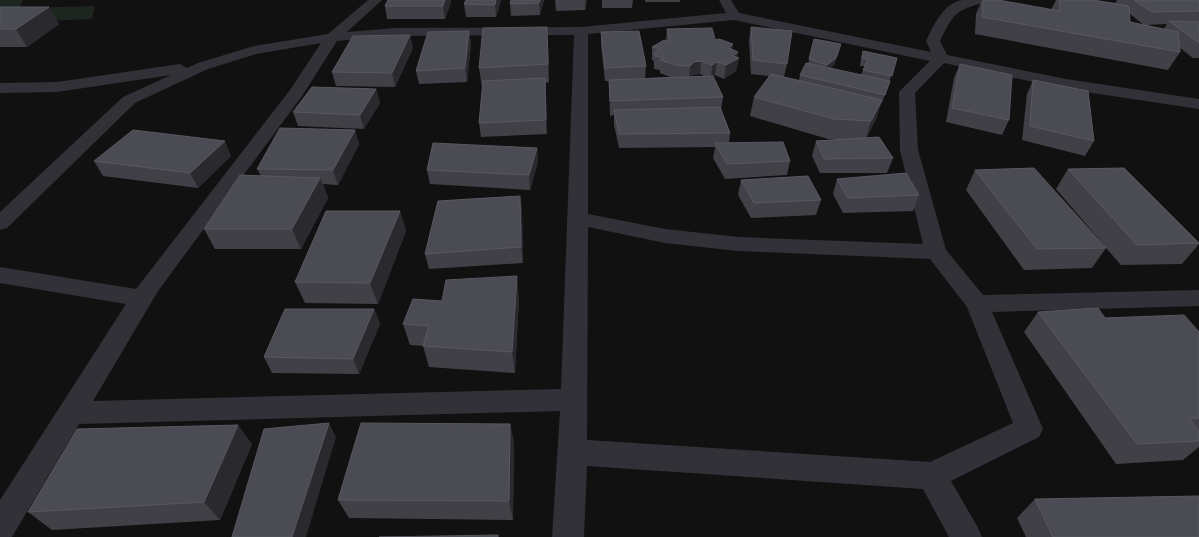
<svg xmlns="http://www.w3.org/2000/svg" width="1199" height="537" font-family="'Alegreya Sans',sans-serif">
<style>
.green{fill:#1d251f}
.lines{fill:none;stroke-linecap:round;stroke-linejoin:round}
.street{fill:#323138;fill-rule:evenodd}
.wall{fill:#414047;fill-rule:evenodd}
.shaded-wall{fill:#2a292d}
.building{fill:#4b4b53;stroke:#595862}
</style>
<rect width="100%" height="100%" fill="#111112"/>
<path class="green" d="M0,0H23L20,8L95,6L92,19L0,23Z"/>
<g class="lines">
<path class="street" d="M368,0H382L347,32L396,28L581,27L726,13L719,0H731L739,13L931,52L926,41C934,25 943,3 963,0C970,0 978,0 985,0L984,3C954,10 953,15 940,41L947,55L1066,79L1199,99V109L1066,89L944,63L915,93L918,150L946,250L983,295L1199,290V306L992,312L1043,429L1039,437L951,481L977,526L982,537H949L923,489L587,466L584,537H552L560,411L79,424L12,537H0V500L126,304L0,283V267L136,289L290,90L321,43L256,54L208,69L135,103L7,228L0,230V212L123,97L171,75L57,92L0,93V83L57,82L180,64L187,68L198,63L254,46L328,34ZM734,20L930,61L899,92L900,150L923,244L738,237L665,229L588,214V34ZM574,35L561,389L93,401L158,291L302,96L337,41L396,36ZM588,227L665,243L738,251L930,259L967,307L1013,423L930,462L587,440Z"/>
</g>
<path class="wall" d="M501,0L496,17H466L464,4Z
M544,0L540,15L511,16L510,4Z
M555,0H587L585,10L556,11Z
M602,0H633L632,8H602Z
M645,0H680V2H645Z
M982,0H998L1051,10L1056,0H1093L1115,3L1117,0H1199V58H1193L1180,48V52L1168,70L975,34L976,14ZM1130,14L1144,25L1167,24L1164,29L1130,22Z
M451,2L445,19H387L385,6Z
M0,7L59,24L27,47H0Z
M751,27L787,64L784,77L799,80L800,75L808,64L814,39L839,51L834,65L830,68L861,75L865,66H860L861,59L863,51L897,58L885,95L879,109L876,119L866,138L893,158L887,173H820L812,156L816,141L842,139H828L750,116L754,97L769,76L751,74L749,40Z
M667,29L715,39L716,40L733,44L732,49L737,57L739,58L736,71L724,79L715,75L713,77L723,97L721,110L730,133L729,143L790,161L787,175L725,179L713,158L715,147L619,148L614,125V115L610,116L609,81H605L601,45V32L646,66L645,78L670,77L660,73V70L654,69V61L652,60V47L666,40ZM700,74L704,76H692L693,75Z
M469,31L471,44L467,82L419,84L416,71Z
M410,35L413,48L395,87L336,86L332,72Z
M548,44L549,82L545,83L547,134L481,137L479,123L483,87H482L479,68Z
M960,64L1009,120L1002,135L946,122L954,78Z
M1033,80L1094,141L1085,156L1022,140L1027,94Z
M376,89L380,103L364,129L298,126L293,112Z
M355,130L359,144L338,185L323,184L328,198L301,249H215L204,229L261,176L257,169Z
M537,148L538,162L530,190L430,184L427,170Z
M231,156L198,188L103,176L94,161Z
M1068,169L1199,243V244L1182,264L1121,265L1106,248L1092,268L1024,270L966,190L975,170L1104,245L1056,189Z
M837,179L919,195L913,211L843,213L833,194Z
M741,180L821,200L816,215L751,218L738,195Z
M520,196L522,211L523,263L429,269L425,254Z
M400,211L406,231L378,304L305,303L295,282Z
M519,297L515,373L429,367L423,346L410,345L403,324L442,301Z
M374,309L380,324L359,374L272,373L264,357Z
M1038,312L1105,318L1199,332V447L1183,460L1116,464L1024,332Z
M510,424L514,443L513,520L349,518L338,500Z
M252,444L220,520L52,530L28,512Z
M1035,499L1199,537H1026L1017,518Z"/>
<path class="shaded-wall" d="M445,0H451V2L445,19L443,6Z
M496,0H501L496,17L495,5Z
M540,0H544L540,15L539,3Z
M585,0H587L585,10Z
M49,7L59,24L27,47L16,29Z
M547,27L548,44L549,82L548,64Z
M469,31L471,44L467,82L465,68Z
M410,35L413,48L395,87L392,73Z
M733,44L731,57L729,48Z
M841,44L839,51L834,65L826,72L827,65Z
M738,52L737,59L739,58L736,71L724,79L726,65L733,56Z
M701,61L700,74L693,75L689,80L690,66L694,62Z
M717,62L715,75L711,78L712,65Z
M545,78L546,92L547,134L546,120Z
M376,89L380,103L364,129L360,115Z
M882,100L876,119L865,141L871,121Z
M355,130L359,144L338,185L333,170Z
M225,141L231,156L198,188L190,173Z
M537,148L538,162L530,190L529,175Z
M320,178L328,198L301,249L292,229Z
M520,196L522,211L523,263L521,247Z
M400,211L406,231L378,304L370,283Z
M517,276L519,297L515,373L512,352Z
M374,309L380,324L359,374L353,359Z
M329,423L336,437L306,537H292Z
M510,424L514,443L513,520L509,501Z
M238,425L252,444L220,520L204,502Z"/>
<path class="building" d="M388,0H445L443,6H385Z
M466,0H496L495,5L464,4Z
M511,0H540L539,3L510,4Z
M983,0H998L1060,11L1059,0H1093L1129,6L1130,22L1178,32L1180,52L982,17Z
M1134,0H1199V11L1152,12Z
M0,7H49L16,29H0Z
M1169,21L1199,22V43Z
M547,27L548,64L479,68L483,28Z
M751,27L792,31L787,64L753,60Z
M712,28L715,39L716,40L719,39L733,44L729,48L738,52L733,56L739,58L726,65L717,62L712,65L701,61L694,62L690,66L676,65L660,60L665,58L655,56L654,53L660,49L652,47L664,40L670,42L667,29Z
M469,31L465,68L416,71L428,32Z
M639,31L646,66L605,68L601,32Z
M410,35L392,73L332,72L353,36Z
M814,39L841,44L836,58L827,65L809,59Z
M863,51L897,58L892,76L863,70L868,59L862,58Z
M806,63L890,81L885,95L800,75Z
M960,64L1012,75L1009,120L952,108Z
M771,74L882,100L871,121L834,119L754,97Z
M713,76L723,97L610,101L609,80Z
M545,78L546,120L479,123L483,81Z
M1033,80L1088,91L1094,141L1030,126Z
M312,87L376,89L360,115L293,112Z
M720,107L730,133L619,134L614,110Z
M280,128L355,130L333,170L257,169Z
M133,130L225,141L190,173L94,161Z
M879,137L893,158L824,159L816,141Z
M783,142L790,161L727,164L715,143Z
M433,143L537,148L529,175L427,170Z
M1034,168L1106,248L1037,249L975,170Z
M1124,168L1199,243L1137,245L1068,169Z
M906,173L919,195L848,198L837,179Z
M240,175L320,178L292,229H204Z
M808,176L821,200L754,203L741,180Z
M520,196L521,247L425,254L438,201Z
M326,211H400L370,283L295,282Z
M517,276L512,352L423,346L429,326L403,324L413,299L442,301L446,280Z
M1098,308L1105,318L1184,315L1199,332V418H1189L1199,431V441L1137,444L1038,312Z
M285,309H374L353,359L264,357Z
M329,423L292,537H232L264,429Z
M361,423L510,424L509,501L338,500Z
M238,425L204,502L28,512L77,429Z
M1199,496V537H1053L1035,499Z
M498,535V537H379Z"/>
</svg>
